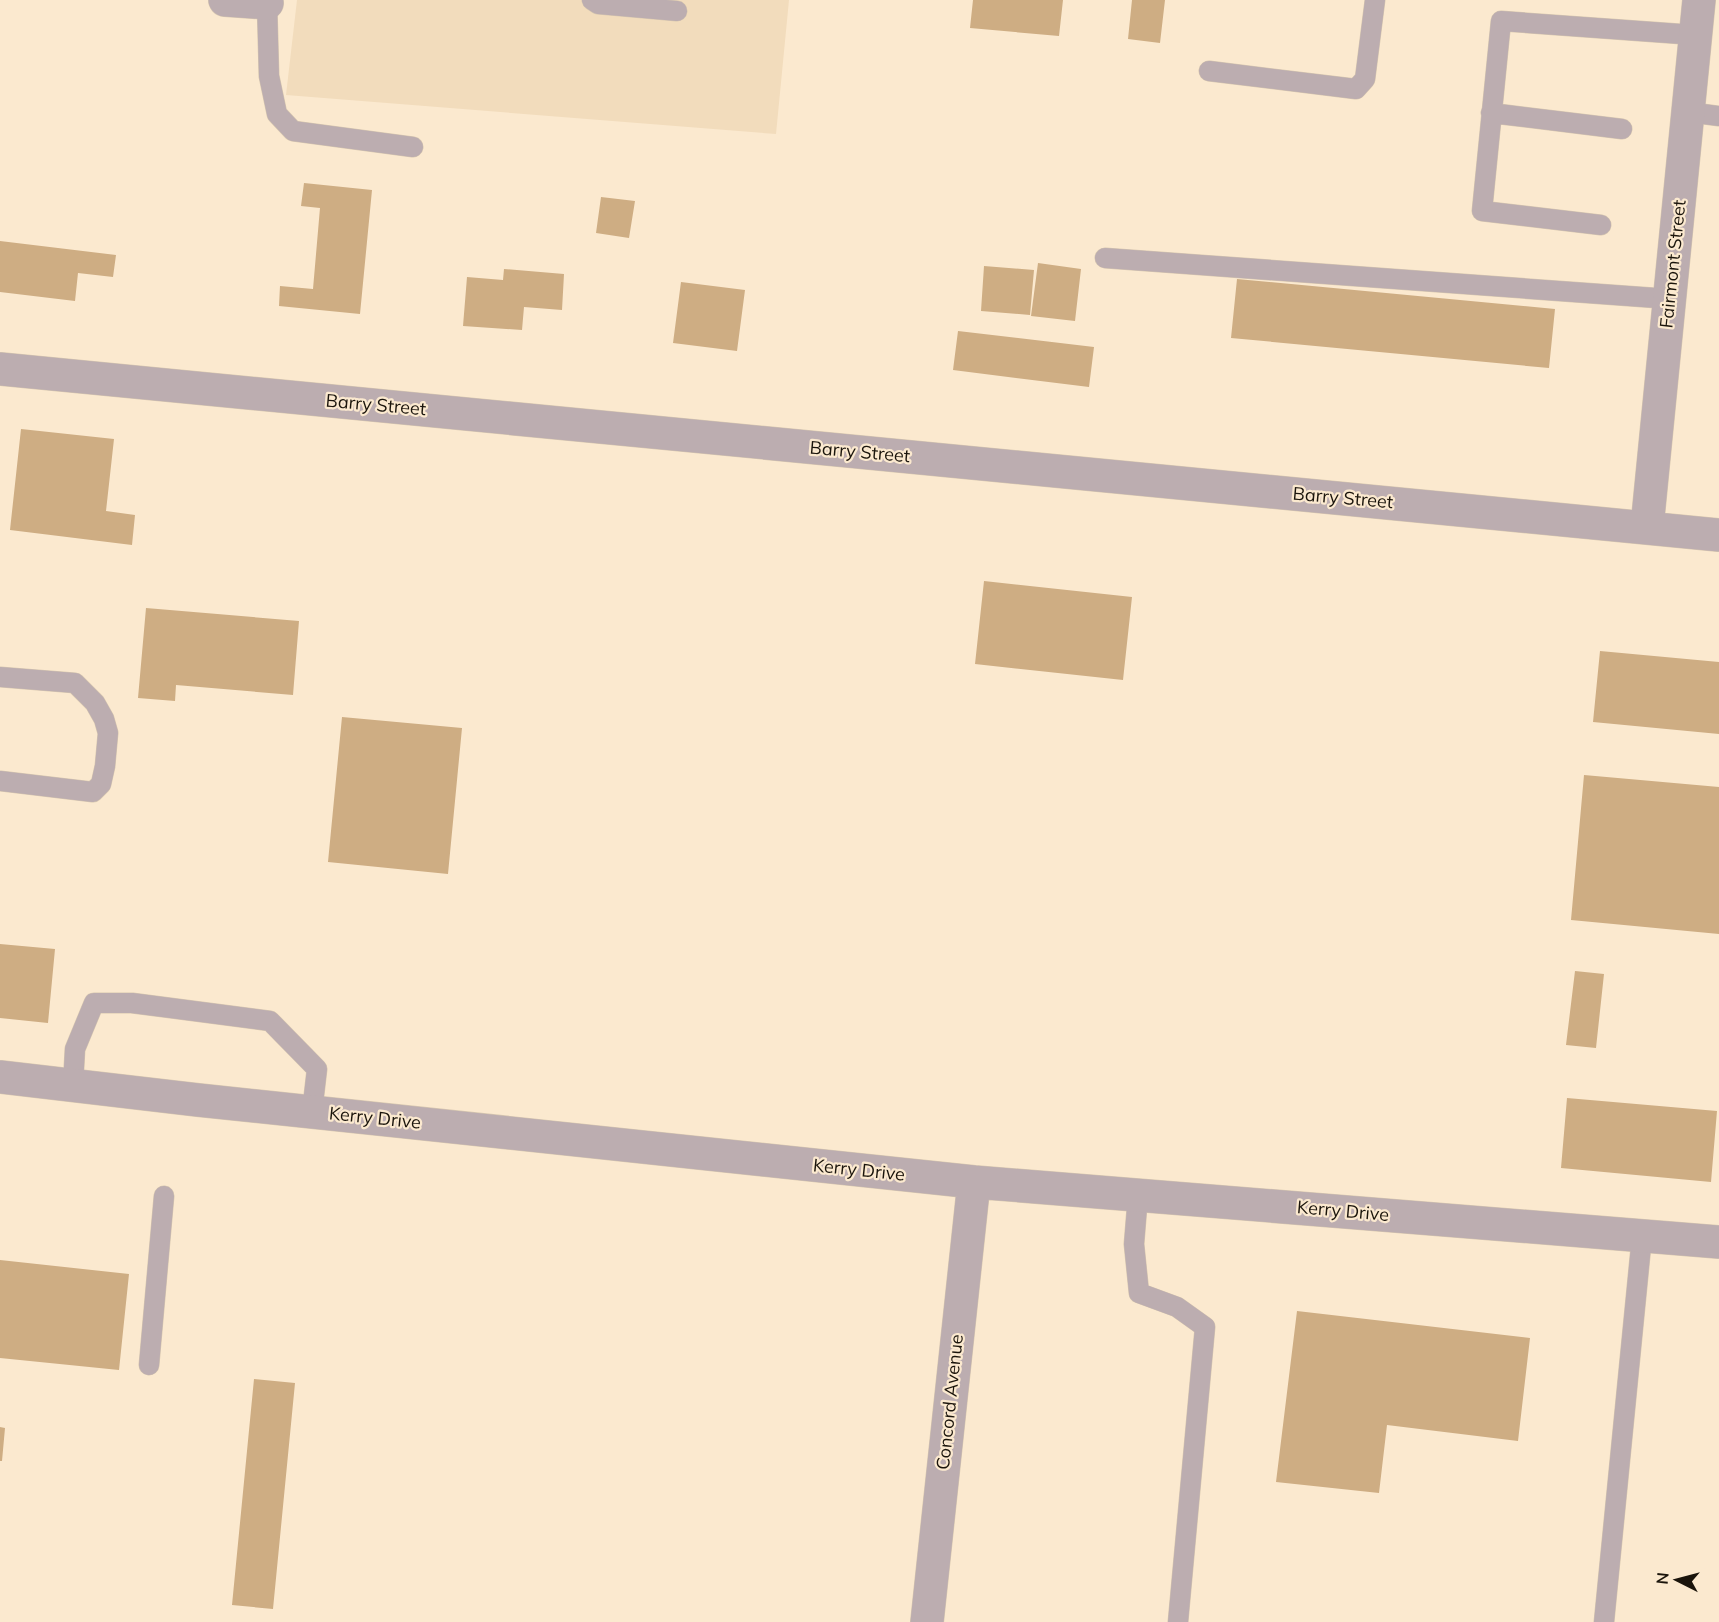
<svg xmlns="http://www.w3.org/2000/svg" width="1719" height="1622" font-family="Mulish,sans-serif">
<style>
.built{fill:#f2dcbc}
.building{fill:#cead83}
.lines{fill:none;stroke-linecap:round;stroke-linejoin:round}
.service-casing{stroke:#d7c7b0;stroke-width:21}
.minor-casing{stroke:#d7c7b0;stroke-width:34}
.service{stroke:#bcadb0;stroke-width:20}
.minor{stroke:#bcadb0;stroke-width:33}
.labels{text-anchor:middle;stroke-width:4.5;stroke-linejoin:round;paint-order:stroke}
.street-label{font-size:18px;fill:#1a140b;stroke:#fbe9cf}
</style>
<rect width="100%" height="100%" fill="#fbe9cf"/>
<path class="built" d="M297,0H789L776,134L286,95Z"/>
<path class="building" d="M973,0H1063L1059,36L970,28Z
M1132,0H1165L1160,43L1128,39Z
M304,183L372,190L360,314L279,306L280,286L313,289L320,208L301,206Z
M601,197L635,201L629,238L596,233Z
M0,241L116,255L113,277L78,273L75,301L0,292Z
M1038,263L1081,269L1075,321L1031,316Z
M984,266L1034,270L1030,315L981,311Z
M504,269L564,274L562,310L524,307L522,330L463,326L467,277L503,280Z
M1237,279L1555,309L1549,368L1231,338Z
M681,282L745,290L737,351L673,343Z
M958,331L1094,347L1089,387L953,370Z
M21,429L114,439L106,511L135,515L132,545L10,530Z
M984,581L1132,597L1123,680L975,664Z
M146,608L299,621L293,695L176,685L175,701L138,698Z
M1600,651L1719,662V734L1593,722Z
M342,717L462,728L448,874L328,862Z
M1584,775L1719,787V934L1571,920Z
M0,944L55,949L48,1023L0,1018Z
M1575,971L1604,974L1596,1048L1566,1045Z
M1567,1098L1717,1111L1711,1182L1561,1168Z
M0,1260L129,1274L119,1370L0,1358Z
M1297,1311L1530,1338L1518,1441L1387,1425L1379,1493L1276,1482Z
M254,1379L295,1383L273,1609L232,1605Z
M0,1427L5,1428L2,1461H0Z"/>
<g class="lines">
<g class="service-casing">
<path id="service" d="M592,0L598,4L677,11
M267,3L269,76L277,114L293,131L413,147
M1209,71L1356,89L1365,79L1375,0
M1688,112L1719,116
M1491,113L1622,129
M1601,225L1482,211L1501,21L1695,35
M1105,258L1670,299
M0,677L75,683L95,703L104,719L108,733L105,766L101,784L93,792L0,781
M73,1085L75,1049L94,1003H132L270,1021L317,1069L312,1112
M1138,1195L1134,1244L1139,1293L1177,1307L1205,1327L1178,1622
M149,1365L164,1196
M1604,1622L1642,1236"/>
</g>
<g class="minor-casing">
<path id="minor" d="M225,0L267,3
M0,369L1719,535
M1647,527L1699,0
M0,1077L198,1100L974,1182L1719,1242
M927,1622L974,1182"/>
</g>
<use href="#service" class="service"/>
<use href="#minor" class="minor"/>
</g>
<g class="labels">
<g class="street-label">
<text transform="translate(1673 264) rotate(-84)" y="6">Fairmont Street</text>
<text transform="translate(376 405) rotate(5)" y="6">Barry Street</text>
<text transform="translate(860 452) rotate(5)" y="6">Barry Street</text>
<text transform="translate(1343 498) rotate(5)" y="6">Barry Street</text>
<text transform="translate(375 1118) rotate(6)" y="6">Kerry Drive</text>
<text transform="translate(859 1170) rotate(6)" y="6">Kerry Drive</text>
<text transform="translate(1343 1211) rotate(5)" y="6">Kerry Drive</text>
<text transform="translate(950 1402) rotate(-84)" y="6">Concord Avenue</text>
</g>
</g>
<g transform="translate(1677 1580) rotate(276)" stroke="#fbe9cf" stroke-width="4.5" paint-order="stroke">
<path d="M0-4.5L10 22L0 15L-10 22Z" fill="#1a140b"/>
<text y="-9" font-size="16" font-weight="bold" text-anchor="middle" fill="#1a140b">N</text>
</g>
</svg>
